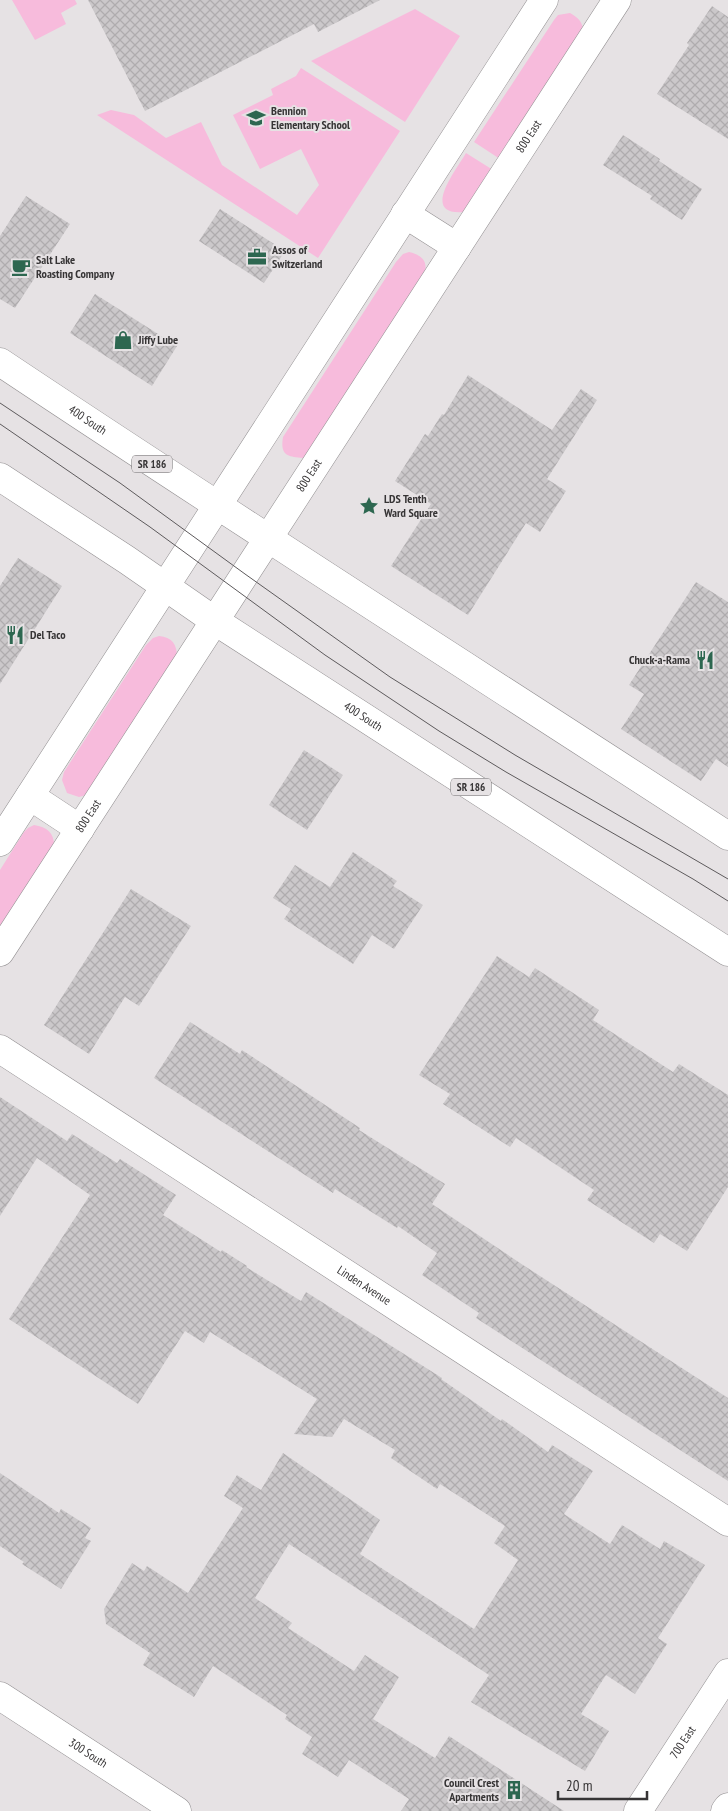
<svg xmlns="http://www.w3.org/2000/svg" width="728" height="1811" font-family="'PT Sans Narrow',sans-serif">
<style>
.green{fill:#f7bbdc}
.building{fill:url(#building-cross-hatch)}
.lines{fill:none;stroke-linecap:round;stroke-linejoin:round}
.minor-casing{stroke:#928f91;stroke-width:29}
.major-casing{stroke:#928f91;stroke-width:29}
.minor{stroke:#fff;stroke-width:28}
.major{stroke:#fff;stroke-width:28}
.tram{stroke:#5d5a5c;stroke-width:1}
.labels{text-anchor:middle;stroke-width:4;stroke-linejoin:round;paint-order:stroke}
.shield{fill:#e6e2e4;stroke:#6b686a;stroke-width:1}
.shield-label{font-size:11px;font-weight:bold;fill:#363435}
.poi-label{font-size:12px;font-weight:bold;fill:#363435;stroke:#e6e2e4;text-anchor:start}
.street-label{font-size:12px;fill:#363435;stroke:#e6e2e4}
</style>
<defs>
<pattern id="building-cross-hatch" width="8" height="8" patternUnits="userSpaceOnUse" patternTransform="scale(1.25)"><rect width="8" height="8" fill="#cbc8ca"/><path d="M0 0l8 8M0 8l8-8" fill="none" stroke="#afacae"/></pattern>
</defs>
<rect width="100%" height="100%" fill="#e6e2e4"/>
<path class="green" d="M12,0H75L77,4L61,13L66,24L35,40Z
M415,9L460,36L405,122L311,61Z
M570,13C577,17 581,20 583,28L500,159L474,142L554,20L558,15Z
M301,68L400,131L318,258L97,115L111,110L134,115L166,138L201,122L222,165L297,215L319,185L301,149L260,169L233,115L273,95L271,89L296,76Z
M466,153L493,170L464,212C419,216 457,169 466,153Z
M409,252C425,256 428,263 424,278L311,452L303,458C287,457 280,455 283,437L396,262L403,254Z
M159,636C172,637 177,644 177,657L86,795L79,797L67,793L62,780L64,772L146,645L153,638Z
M34,825C48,827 55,834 54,848L0,931V870L24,832L28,828Z"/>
<path class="building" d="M88,0H380L318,32L314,24L145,111Z
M712,6L728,17V139L657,94L689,45L687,43Z
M623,135L660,159L659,161L702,189L682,220L650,199L652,196L603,165Z
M26,196L70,224L15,308L0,299V236Z
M220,209L285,251L264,283L199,241Z
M95,294L177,346L152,386L70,333Z
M468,375L552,430L581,389L597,400L547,479L566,491L540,532L526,523L468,615L391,566L431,504L395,481L425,434L428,436L442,414L444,415Z
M18,558L62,586L0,684V586Z
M696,582L728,602V767L716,759L701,781L621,729L644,694L629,685Z
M304,750L343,775L307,830L269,805Z
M353,852L397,881L393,886L423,905L394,949L372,935L353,964L284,919L291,909L273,898L295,865L330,887Z
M131,889L191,926L139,1006L125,997L89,1054L44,1025Z
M497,956L529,977L535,968L599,1010L593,1020L673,1072L679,1064L728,1095V1187L687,1251L660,1234L654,1243L587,1200L594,1190L516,1138L510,1147L443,1104L450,1094L419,1075Z
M190,1022L240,1054L242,1050L360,1128L359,1130L445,1184L432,1204L523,1265L728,1398V1481L476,1318L479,1313L422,1275L437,1253L398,1226L397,1228L335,1189L333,1193L154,1078Z
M0,1097L67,1141L72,1134L117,1163L120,1159L176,1195L163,1215L221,1252L222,1250L247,1266L246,1267L301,1301L306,1292L442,1378L441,1379L501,1421L502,1419L548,1452L552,1445L593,1471L564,1514L610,1544L622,1525L660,1549L664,1541L705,1565L658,1638L667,1644L635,1694L606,1675L581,1714L609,1731L585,1771L471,1702L489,1675L289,1544L255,1598L292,1623L288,1628L354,1671L365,1655L399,1677L373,1719L435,1758L449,1736L564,1811H401L409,1799L349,1760L338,1777L302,1754L312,1737L285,1719L287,1715L213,1666L194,1697L143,1665L150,1653L106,1624L104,1609L132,1563L144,1571L147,1566L188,1593L243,1508L224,1496L237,1475L261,1490L283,1453L380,1520L360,1554L474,1629L518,1560L494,1543L505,1526L440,1484L437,1489L391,1458L395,1450L344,1419L332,1437L294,1434L317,1399L210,1332L204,1343L185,1331L138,1404L9,1319L90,1195L37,1158L0,1216Z
M0,1473L59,1513L61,1509L91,1528L85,1538L91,1541L61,1589L22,1564L24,1562L0,1546Z"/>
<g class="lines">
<g class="minor-casing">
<g id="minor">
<path d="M405,214L457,247"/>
<path d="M30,796L80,829"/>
<path d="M0,842L544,0"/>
<path id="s1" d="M0,952L617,0"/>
<path id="s2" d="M0,1049L728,1522"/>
<path id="s3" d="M0,1696L177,1811"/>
</g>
</g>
<g class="major-casing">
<g id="major">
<path id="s4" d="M0,362C241,523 485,678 728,836"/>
<path id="s5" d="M0,477L127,560L215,621L728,952"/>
<path id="s6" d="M638,1811L728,1673"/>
<path d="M725,1811L728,1807"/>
</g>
</g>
<use href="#minor" class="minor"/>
<use href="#major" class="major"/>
<path class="tram" d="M0,403L120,483L245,574L390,677L515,755L728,879
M0,424L150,527L325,655L439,731L506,772L693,879L728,901"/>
</g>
<defs>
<g id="school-bare" transform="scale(1.5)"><path d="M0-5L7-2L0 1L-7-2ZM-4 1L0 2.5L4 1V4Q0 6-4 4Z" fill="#2d6750" stroke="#e6e2e4" stroke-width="2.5" paint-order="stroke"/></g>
<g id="office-bare" transform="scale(1.5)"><path d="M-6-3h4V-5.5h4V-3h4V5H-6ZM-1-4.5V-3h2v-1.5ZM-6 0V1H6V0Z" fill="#2d6750" stroke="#e6e2e4" stroke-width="2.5" paint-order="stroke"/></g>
<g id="cafe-bare" transform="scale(1.5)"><path d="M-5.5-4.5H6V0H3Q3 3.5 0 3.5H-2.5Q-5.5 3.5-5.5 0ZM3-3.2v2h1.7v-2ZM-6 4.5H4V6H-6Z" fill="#2d6750" stroke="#e6e2e4" stroke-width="2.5" paint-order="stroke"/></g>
<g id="shop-bare" transform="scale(1.5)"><path d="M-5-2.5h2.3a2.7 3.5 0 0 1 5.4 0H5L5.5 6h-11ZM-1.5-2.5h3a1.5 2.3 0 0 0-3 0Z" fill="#2d6750" stroke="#e6e2e4" stroke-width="2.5" paint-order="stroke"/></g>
<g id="sight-bare" transform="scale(1.5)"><path d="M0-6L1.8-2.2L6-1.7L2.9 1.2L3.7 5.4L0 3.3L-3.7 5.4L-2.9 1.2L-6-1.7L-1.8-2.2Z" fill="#2d6750" stroke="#e6e2e4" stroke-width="2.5" paint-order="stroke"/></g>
<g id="restaurant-bare" transform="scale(1.5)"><path d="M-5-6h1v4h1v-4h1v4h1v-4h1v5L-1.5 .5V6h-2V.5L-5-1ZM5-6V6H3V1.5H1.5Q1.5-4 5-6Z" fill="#2d6750" stroke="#e6e2e4" stroke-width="2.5" paint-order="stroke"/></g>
<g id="building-bare" transform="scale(1.5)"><path d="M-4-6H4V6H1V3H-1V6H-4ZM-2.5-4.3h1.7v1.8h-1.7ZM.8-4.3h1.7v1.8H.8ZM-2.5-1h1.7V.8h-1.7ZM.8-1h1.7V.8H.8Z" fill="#2d6750" stroke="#e6e2e4" stroke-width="2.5" paint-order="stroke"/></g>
</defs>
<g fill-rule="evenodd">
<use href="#school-bare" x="256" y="118"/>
<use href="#office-bare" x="257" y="257"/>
<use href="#cafe-bare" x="21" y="267"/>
<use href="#shop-bare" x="123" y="340"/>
<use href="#sight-bare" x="369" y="506"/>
<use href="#restaurant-bare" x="15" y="635"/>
<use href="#restaurant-bare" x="705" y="660"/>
<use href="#building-bare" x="514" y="1790"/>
</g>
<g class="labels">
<g class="shield">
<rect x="132" y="455.5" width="40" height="17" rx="4"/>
<rect x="451" y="778.5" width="40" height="17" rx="4"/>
</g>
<g class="shield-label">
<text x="152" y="468">SR 186</text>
<text x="471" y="791">SR 186</text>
</g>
<g class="poi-label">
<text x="271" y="115">Bennion<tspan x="271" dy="14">Elementary School</tspan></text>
<text x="272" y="254">Assos of<tspan x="272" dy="14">Switzerland</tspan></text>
<text x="36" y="264">Salt Lake<tspan x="36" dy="14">Roasting Company</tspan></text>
<text x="138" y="344">Jiffy Lube</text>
<text x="384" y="503">LDS Tenth<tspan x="384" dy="14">Ward Square</tspan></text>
<text x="30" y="639">Del Taco</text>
<text x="690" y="664" text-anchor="end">Chuck-a-Rama</text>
<text x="499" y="1787" text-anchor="end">Council Crest<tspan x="499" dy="14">Apartments</tspan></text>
</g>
<g class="street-label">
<text dy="4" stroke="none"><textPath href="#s1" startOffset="972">800 East</textPath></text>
<text dy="4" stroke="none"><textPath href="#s4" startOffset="105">400 South</textPath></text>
<text dy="4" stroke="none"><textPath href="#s1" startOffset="568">800 East</textPath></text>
<text dy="4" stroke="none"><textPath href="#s5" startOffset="435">400 South</textPath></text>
<text dy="4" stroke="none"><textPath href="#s1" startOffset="162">800 East</textPath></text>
<text dy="4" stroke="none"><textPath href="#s2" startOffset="434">Linden Avenue</textPath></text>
<text dy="4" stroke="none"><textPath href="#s6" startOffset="82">700 East</textPath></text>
<text dy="4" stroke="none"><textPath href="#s3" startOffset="105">300 South</textPath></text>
</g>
</g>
<path d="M558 1791v8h89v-8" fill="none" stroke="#363435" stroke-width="2.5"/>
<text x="566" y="1791" font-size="15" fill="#363435" stroke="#e6e2e4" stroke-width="4" paint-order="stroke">20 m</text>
</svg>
